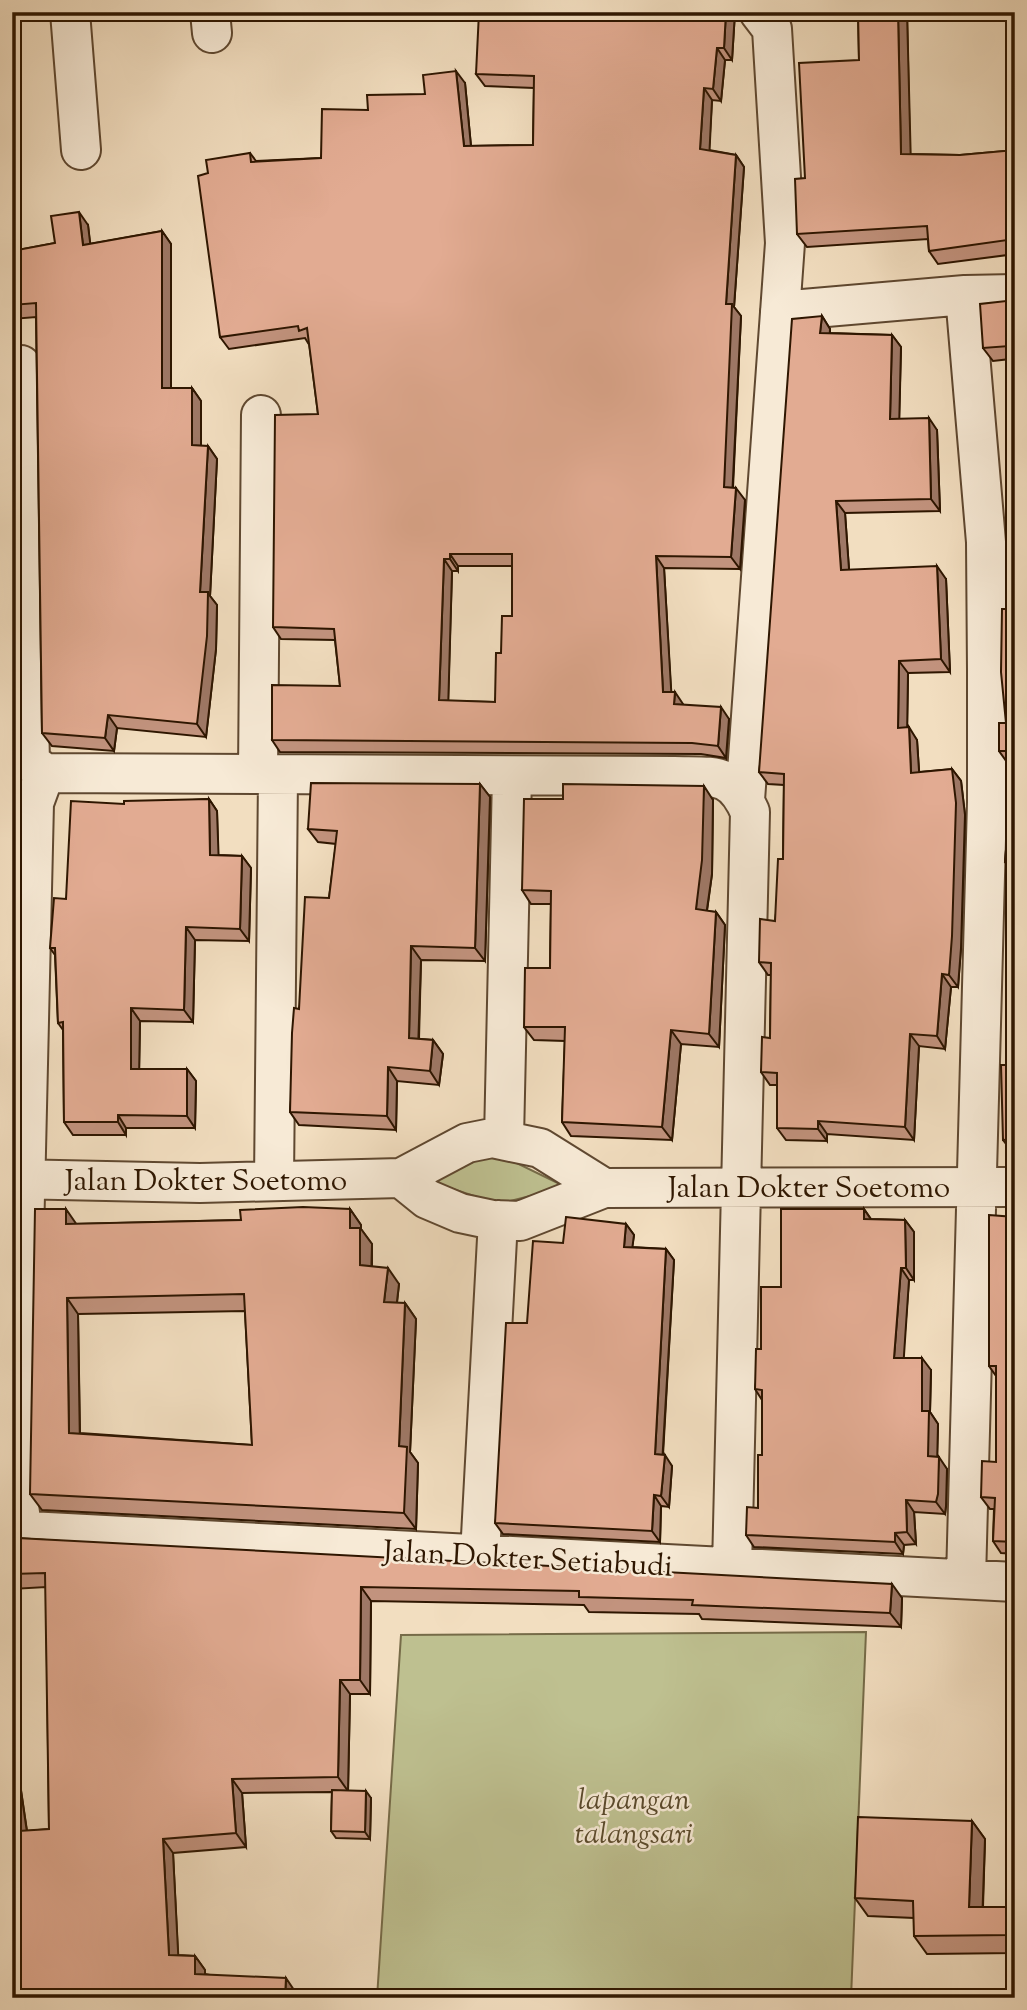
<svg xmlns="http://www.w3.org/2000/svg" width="1027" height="2010" font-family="'Sorts Mill Goudy',serif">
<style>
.green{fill:#bec090;stroke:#766b48;stroke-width:2}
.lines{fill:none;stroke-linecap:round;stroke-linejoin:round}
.minor-casing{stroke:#5f4830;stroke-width:42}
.minor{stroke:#f7ead6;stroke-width:38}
.wall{fill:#c2937e;stroke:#2e1600;stroke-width:2;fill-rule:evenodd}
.shaded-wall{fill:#9e7866;stroke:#2e1600;stroke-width:2}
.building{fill:#e2ab92;stroke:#2e1600;stroke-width:2;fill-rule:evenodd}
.labels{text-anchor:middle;stroke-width:5;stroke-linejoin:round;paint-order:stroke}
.street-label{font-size:30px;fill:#2e1600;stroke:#f7ead6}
.park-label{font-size:30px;font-style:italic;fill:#59492b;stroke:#f7ead6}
</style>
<rect width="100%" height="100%" fill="#f2dec0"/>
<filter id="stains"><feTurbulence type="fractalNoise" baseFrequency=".00286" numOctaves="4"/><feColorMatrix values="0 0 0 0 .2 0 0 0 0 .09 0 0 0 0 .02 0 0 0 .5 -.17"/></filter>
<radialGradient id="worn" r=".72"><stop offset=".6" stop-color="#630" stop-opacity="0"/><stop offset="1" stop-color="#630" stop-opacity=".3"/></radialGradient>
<path class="green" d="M496,1153L566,1187L498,1204L426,1180Z
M866,1632L851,1998H377L401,1635Z"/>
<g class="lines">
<g class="minor-casing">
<path id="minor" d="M70,12L81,150
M210,12L212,33
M965,295L986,542L987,671V802L966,1579
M780,311L965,295L1015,294
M21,365L30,762
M12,749L45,773L674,776C714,777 732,771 750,812L732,1568
M45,773L34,803L18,1499L21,1520L28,1531L1015,1582
M258,774L261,415
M745,800L785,243L772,29L759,12
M504,1139L512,776
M401,1178L427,1199L460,1213L493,1220L520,1221L604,1188L1015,1187
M12,1179L200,1183L401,1178L467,1143L492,1138L540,1148L604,1188
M274,1181L278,776
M480,1555L498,1220"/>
</g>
<use href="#minor" class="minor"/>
</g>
<path class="wall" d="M735,12L732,60H725L721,101L712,100L709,150L736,155L744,167L734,307L741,316L733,488L745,500L740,569L664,568L671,692L683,705L729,719L726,758L701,754L280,752L272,740L340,686L335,640L281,639L273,627L318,414L309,342L308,343L305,338L229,349L220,337L208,173L250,153L256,161L321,158L368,110L465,83L471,146L533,145L534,88L485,86L476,74ZM458,566H512V616L495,702L448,701L452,571H458Z
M858,12H907L910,154L960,155L1015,150V254L938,264L929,251L928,239L807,247L797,234L805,178L859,60Z
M88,225L90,244L162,231L171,244V388H192L201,401V446H208L217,459L210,596L217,605L216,649L206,737L117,728L114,751L52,746L42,733L36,317L12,319V251L55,243Z
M1015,300L1010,359L993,361L983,348Z
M822,316L830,329V333L892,335L901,347L899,419L937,430L940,511L845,513L849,570L946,579L950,672L908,673L907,727L917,740L919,772L952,769L961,781L965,815L961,948L958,987H951L945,1049L919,1046L914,1140L827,1134V1141L786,1140L777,1128V1085H770L761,1072L770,1038L771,975H768L759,962L775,921L783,859L784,785L768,784L759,772Z
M1015,609V876L1005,862L1013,765H1009L999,751L1006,723Z
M480,784L490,797L485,961L421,960L419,1039L433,1040L443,1054L439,1085L397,1081L396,1130L299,1125L290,1112L299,1009L329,898L336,844L318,842L308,829Z
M209,799L217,811L218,855L242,856L251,868L249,941L195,940L193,1022L140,1021L139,1069H187L196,1081L195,1128H126V1135H73L64,1122L63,1030L58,1023L55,955L50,948L66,899L124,804Z
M713,800L712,874L707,911L716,912L725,925L719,1047L681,1044L672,1140L571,1136L562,1122L565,1041L534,1040L524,1027L550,968L551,904H531L522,890Z
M1015,1065V1153H1013L1003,1140Z
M350,1209L361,1225V1229L372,1244V1266L399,1284L397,1303H405L416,1319L410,1452L418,1463L416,1529L42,1510L30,1494L76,1224L241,1220ZM245,1311L252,1445L80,1433L78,1314Z
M864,1209L871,1219L905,1220L914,1232V1280H909L903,1358L931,1370L930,1412L938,1424L937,1457L947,1469L946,1506L945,1514L914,1512L916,1544L904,1545L903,1554L754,1547L746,1535L758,1508L762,1455V1400L755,1389L761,1349L781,1287Z
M1015,1217V1554L1001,1553L993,1541L994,1509H990L981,1497L996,1462V1376L989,1366Z
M626,1224L634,1235L632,1247L666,1249L674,1260L663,1455L672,1466L669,1507L661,1506L660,1542L503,1534L495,1523L563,1243Z
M12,1536L17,1538L902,1598L901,1627L702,1619L699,1614L589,1612L584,1605L371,1601L370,1694H350L348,1791L371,1798L370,1839L336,1838L331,1831L332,1792L242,1793L246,1847L173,1853L178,1955L195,1956L205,1970V1974L296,1993V1998H12V1729L27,1831L49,1829L46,1587L12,1589Z
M972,1821L985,1839L983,1907H1011L1015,1913V1953L927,1954L914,1936V1918L868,1916L855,1898Z"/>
<path class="shaded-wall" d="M726,12H735L732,60L724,48Z
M898,12H907L911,167L901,154Z
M717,48L725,60L721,101L713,89Z
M456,71L465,83L472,157L464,146Z
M704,88L712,100L709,161L700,149Z
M736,155L744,167L734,307L741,316L732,499L724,487L726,304Z
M79,212L88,225L92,258L83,245Z
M162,231L171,244V401L162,388Z
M822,316L830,329L829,346L820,333Z
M892,335L901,347L899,432L890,419Z
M192,388L201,401V458L192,445Z
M929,418L937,430L940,511L931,499Z
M208,446L217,459L210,596L217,605L216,649L206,737L197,724L200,592Z
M736,488L745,500L740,569L731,557Z
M836,501L845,513L850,583L841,570Z
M450,554L458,566V571L450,559Z
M656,556L664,568L672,704L663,692Z
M444,559L452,571L448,712L439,700Z
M937,566L946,579L950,672L941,659Z
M899,661L908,673L907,740L898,728Z
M675,692L683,704V716L674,704Z
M721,707L729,719L726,758L718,746Z
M108,715L117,728L114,751L105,738Z
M909,727L917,740L920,785L911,773Z
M952,769L961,781L965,815L961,948L958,987L949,975Z
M480,784L490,797L485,961L475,948Z
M704,786L713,800L712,874L705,923L696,909Z
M209,799L217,811L219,867L210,855Z
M242,856L251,868L249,941L240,929Z
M716,912L725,925L719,1047L709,1034Z
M186,927L195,940L193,1022L184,1010Z
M411,946L421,960L418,1051L409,1038Z
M942,974L951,987L945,1049L937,1036Z
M131,1008L140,1021L139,1081L131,1069Z
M671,1030L681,1044L672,1140L662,1127Z
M910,1034L919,1046L914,1140L905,1127Z
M433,1040L443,1054L439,1085L430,1071Z
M388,1067L397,1081L396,1130L387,1116Z
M187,1069L196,1081L195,1128L187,1116Z
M118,1115L126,1128V1135L118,1122Z
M818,1121L827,1134V1141L818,1129Z
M66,1209L77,1225L66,1224Z
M350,1209L361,1225V1229L372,1244L371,1281L360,1265L350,1228Z
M864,1209L872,1221L864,1219Z
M905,1220L914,1232V1280L906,1268Z
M626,1224L634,1235L631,1258L624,1247Z
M666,1249L674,1260L662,1465L655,1454Z
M388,1268L399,1284L395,1318L384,1302Z
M901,1268L909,1280L903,1370L894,1358Z
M67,1298L78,1314L80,1449L69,1433Z
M405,1303L416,1319L410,1452L418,1463L416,1529L404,1513L399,1446Z
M922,1358L931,1370L930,1412L938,1424L937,1468L928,1456L922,1411Z
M665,1455L672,1466L669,1507L661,1496Z
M939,1457L947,1469L946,1506L945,1514L936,1502Z
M654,1495L661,1506L660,1542L652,1531Z
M906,1500L914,1512L916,1544L907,1532Z
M895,1533L904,1545L903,1554L895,1542Z
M892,1584L902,1598L901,1627L890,1613Z
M361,1587L371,1601L370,1694L360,1680Z
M340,1680L350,1694L348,1791L338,1777Z
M12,1729L29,1846L19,1831L12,1784Z
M232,1779L242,1793L246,1847L236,1833Z
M366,1791L371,1798L370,1839L365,1832Z
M972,1821L985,1839L982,1925L969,1907Z
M163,1839L173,1853L179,1970L169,1955Z
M1011,1907L1015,1913V1940L1011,1935Z
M195,1956L205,1970V1988L195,1974Z
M286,1978L296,1993V1998H285Z"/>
<path class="building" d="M479,12H726L724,48H717L713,89L704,88L700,149L736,155L726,304H732L724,487L736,488L731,557L656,556L663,692H675L674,704L721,707L718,746L692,743L272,740V685L340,686L334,629L273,627L275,415L318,414L307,328L299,331L298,326L220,337L198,176L208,173L206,160L250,153L251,162L321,158L322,109L368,110L367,95L425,94L423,75L456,71L464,146L533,145L534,76L476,74ZM450,554H512V616H502L501,653H496L495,702L439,700L444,559H450Z
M858,12H898L901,154L960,155L1015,150V239L929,251L927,226L797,234L795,179L805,178L799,63L859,60Z
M79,212L83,245L162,231V388H192V445L208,446L200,592H208L207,636L197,724L108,715L105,738L42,733L36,303L12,305V251L55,243L51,216Z
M1015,300V402L1009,346L983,348L980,304Z
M822,316L820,333L892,335L890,419L929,418L931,499L836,501L841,570L937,566L941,659L899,661L898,728L909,727L911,773L952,769L956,803L952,936L949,975L942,974L937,1036L910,1034L905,1127L818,1121V1129L777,1128V1073L761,1072L762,1037L770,1038L771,963L759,962L760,919L775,921L778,859H783L784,774L759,772L792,319Z
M1002,609H1015V863L1005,862L1014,751H999V723H1006L1001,672Z
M311,783L480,784L475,948L411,946L409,1038L433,1040L430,1071L388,1067L387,1116L290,1112L292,1033L294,1008L299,1009L305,897L329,898L337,831L308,829Z
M563,784L704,786L702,860L696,909L716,912L709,1034L671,1030L662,1127L562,1122L565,1027H524L525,968H550L551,891L522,890L524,799H563Z
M209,799L210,855L242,856L240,929L186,927L184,1010L131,1008V1069H187V1116L118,1115V1122H64L63,1022L58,1023L55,948H50L54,898L66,899L71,801L124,804V801Z
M1001,1065H1015V1139L1003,1140Z
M303,1207L350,1209V1228H360V1265L388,1268L384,1302L405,1303L399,1446L407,1447L404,1513L30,1494L35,1209H66V1224L241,1220L240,1210ZM244,1294L252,1445L69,1433L67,1298Z
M781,1209H864V1219L905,1220L906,1268H901L894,1358H922V1411H929L928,1456L939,1457L938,1494L936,1502L906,1500L907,1532L895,1533V1542L746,1535L747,1507L758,1508V1455H762V1390L755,1389L756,1349H761V1287H781Z
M989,1215L1015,1217V1542L993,1541L995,1498L981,1497L982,1461L996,1462V1366H989Z
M566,1217L626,1224L624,1247L666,1249L655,1454L665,1455L661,1496L654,1495L652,1531L495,1523L506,1323H527L533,1241L563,1243Z
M12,1536L17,1538L892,1584L890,1613L692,1605L693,1600L579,1597V1591L361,1587L360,1680H340L338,1777L232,1779L236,1833L163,1839L169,1955L195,1956V1974L286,1978L285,1998H12V1784L19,1831L49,1829L45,1573L12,1574Z
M332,1790L366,1791L365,1832L331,1831Z
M858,1817L972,1821L969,1907H1011V1935L914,1936L913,1901L855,1898Z"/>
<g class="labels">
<g class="street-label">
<text x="206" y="1190">Jalan Dokter Soetomo</text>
<text x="809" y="1197">Jalan Dokter Soetomo</text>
<text transform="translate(528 1558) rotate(3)" y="10">Jalan Dokter Setiabudi</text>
</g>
<g class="park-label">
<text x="634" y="1809">lapangan<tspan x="634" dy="34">talangsari</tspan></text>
</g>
</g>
<rect width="1027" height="2010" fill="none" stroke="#f2dec0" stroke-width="42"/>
<rect x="14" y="14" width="999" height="1982" fill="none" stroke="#2e1600" stroke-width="3.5"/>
<rect x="21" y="21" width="985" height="1968" fill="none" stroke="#2e1600" stroke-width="2"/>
<rect width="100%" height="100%" filter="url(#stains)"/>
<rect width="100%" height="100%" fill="url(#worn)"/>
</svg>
